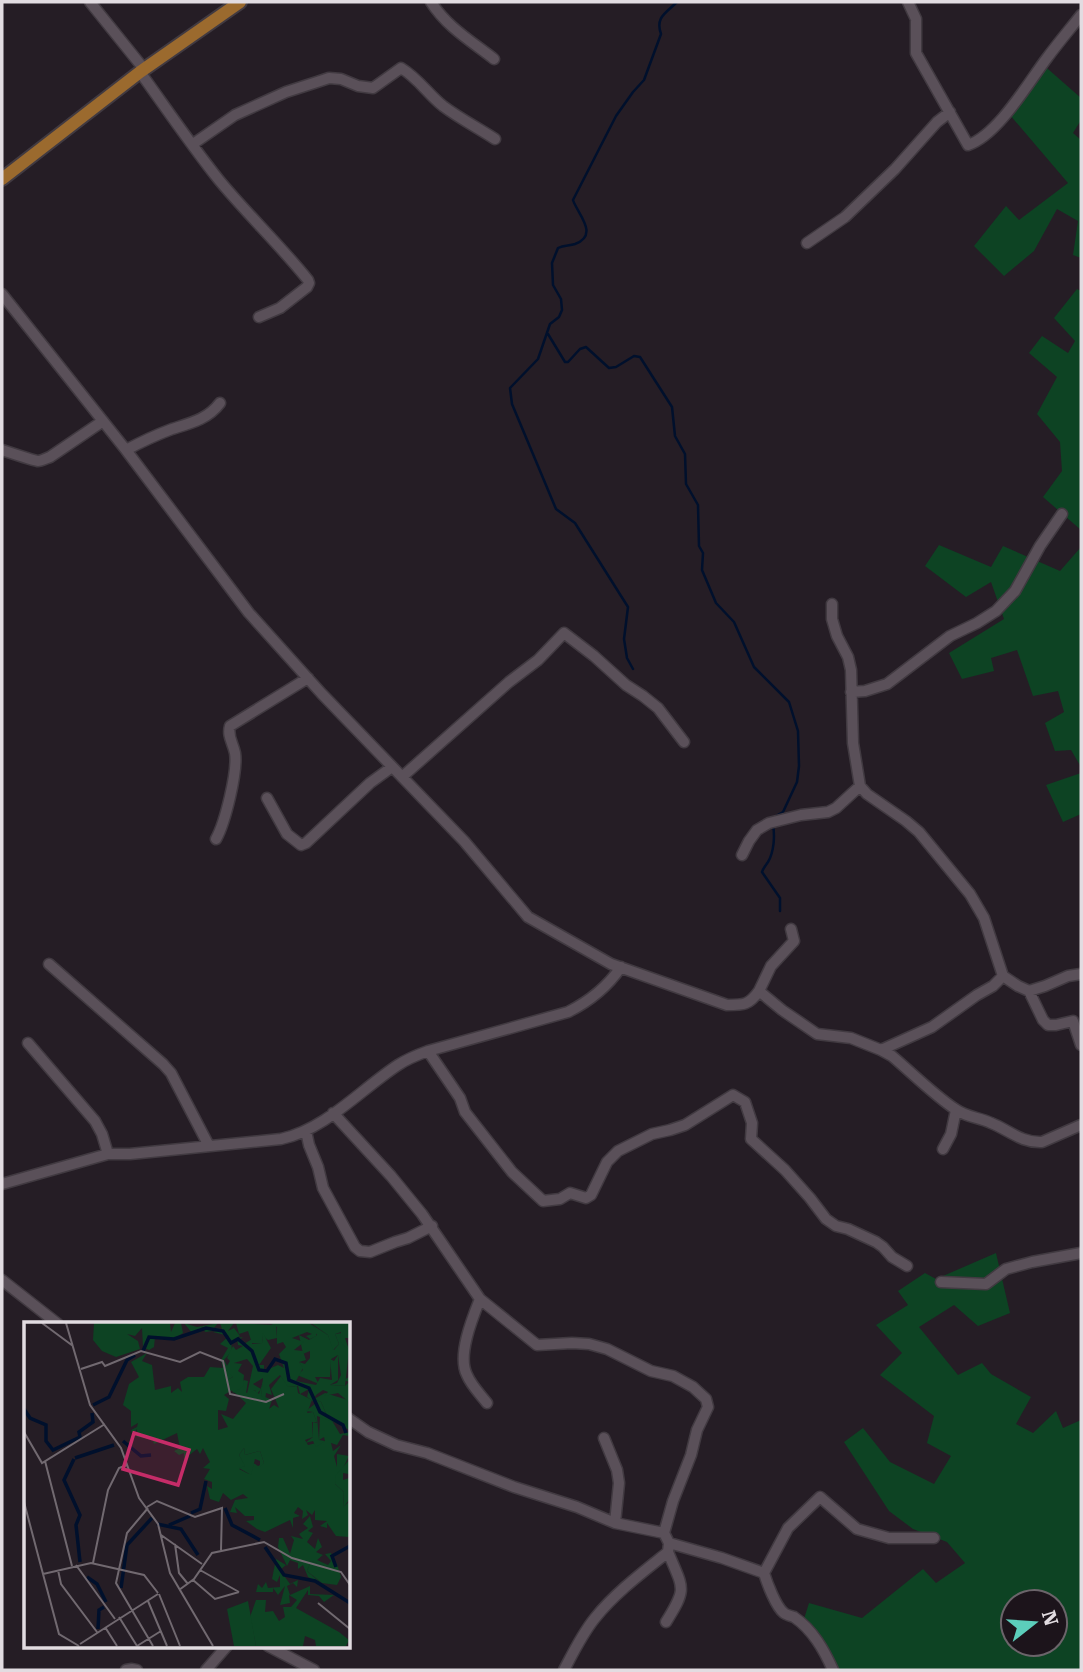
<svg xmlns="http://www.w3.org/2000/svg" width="1083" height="1672" font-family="'Roboto Serif',serif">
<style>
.green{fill:#0d4323;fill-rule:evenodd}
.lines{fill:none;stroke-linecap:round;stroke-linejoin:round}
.stream{stroke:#00102c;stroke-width:2.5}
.minor-casing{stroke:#413a41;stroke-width:13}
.major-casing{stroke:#413a41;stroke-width:16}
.minor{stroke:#5a5059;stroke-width:10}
.major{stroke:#9b6a2e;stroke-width:12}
.inset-river{fill:none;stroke:#00102c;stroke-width:3.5}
.inset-road{fill:none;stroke:#716970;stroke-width:2}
.view{fill:#c52c68;fill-opacity:0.15;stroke:#c52c68;stroke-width:3.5}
.inset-edge{fill:none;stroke:#e2dce1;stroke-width:3.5}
</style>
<rect width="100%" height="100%" fill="#251d25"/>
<path class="green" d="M1040,62L1081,98V120L1073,133L1081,140V258L1073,255L1078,221L1057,209L1034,251L1004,276L974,246L1006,206L1019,220L1068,183L1004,108Z
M1077,289L1081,291V530L1043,497L1062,471L1060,442L1037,414L1057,377L1029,353L1042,336L1068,353L1075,341L1054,318Z
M939,545L991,567L1003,546L1060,571L1081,547V767L1071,750L1055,751L1045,723L1064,712L1058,691L1033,696L1017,650L991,658L994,671L962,679L949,653L1004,619L991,582L966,597L925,566Z
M1081,773V814L1063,822L1046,785Z
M996,1253L1010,1313L978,1326L954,1305L919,1327L958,1375L982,1363L991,1374L1031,1397L1016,1424L1033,1433L1056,1411L1063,1428L1081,1420V1670H835L820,1636L803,1622L809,1603L862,1618L923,1569L936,1583L965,1563L947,1542L913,1529L889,1511L844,1442L863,1428L890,1462L934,1484L951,1456L927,1443L934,1416L880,1375L902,1353L876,1325L908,1305L898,1291L925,1273L936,1279ZM1013,1602H1055V1644H1013Z"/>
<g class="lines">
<path class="stream" d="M548,334L565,362H568L580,349L586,347L609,368L616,367L634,356L640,357L672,407L675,436L685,454L686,484L698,505L699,546L703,553L702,570L716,603L734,622L754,667L789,702L798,731L799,766L797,782L783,812L776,816
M633,669L627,658L624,639L628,607L575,523L556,509L512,404L510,388L538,359L550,324L559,317L562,310L561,299L553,285L552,263L558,248C564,245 569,246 575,244C600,235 577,213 573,200L616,116L633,92L644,80L661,34C655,17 666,13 677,2
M773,825C775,836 774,852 768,862C766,865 763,868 762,872L780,898V911"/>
<g class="minor-casing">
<path id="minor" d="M90,2L144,69
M431,2C447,27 471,41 494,59
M908,2L916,19V53L968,145C998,135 1028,83 1047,58C1058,43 1070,29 1081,15
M140,72C166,108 191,145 219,180C247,214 280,245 308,280L309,283L307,287L280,308L259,317
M193,144L235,115L286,92L317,82L329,78L341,79L358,86L373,88L401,68C418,78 428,94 443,106C459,118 478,128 495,139
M807,243L845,217L895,169L937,122L950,112
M2,294L126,450L249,613L322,694L464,841L528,917L611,964L727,1005C744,1005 749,1005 759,991L782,1010L817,1034L851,1038L881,1050L932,1027L977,995L993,986L1003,976
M2,450C8,452 35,461 38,461C41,461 47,458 50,457L103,421
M126,450C141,442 156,435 172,429C191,423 208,419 220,403
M832,604V619L837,636L848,657L851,670L853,743L860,786L867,794L906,821L919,832L970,894L984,918L1003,976L1018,986L1029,991L1045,986L1068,976L1081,974
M851,692L865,691L887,684L950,636L977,623L996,611L1015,591L1040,546L1062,514
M402,777L509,682L538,660L564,633L594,656L626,685L643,696L658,708L684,742
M267,798L287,834L301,845L306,843L370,783L392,767
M216,839C225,823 238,771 235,753C233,743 227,736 230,726L308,678
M742,855L749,841L757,830L769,823L801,815L828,812L836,808L860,786
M49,964L163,1064L171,1073L209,1146
M759,991L771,966L794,941L791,929
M1029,991L1043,1020L1048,1025H1056L1073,1021L1081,1045
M28,1043L95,1121L102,1134L108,1154
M881,1050L892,1056C912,1073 934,1095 955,1109C968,1118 979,1117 991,1123C1009,1130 1021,1143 1042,1142L1081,1125
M428,1051L460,1098L465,1112L512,1172L543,1201L560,1199L570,1193L586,1198L591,1195L607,1162L618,1151L652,1134L670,1130L685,1125L733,1095L745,1102L752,1123L751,1139L785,1170L810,1198L826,1219L836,1226L848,1229L876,1242L883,1247L892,1257L907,1266
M333,1113L391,1176L422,1214L480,1299L537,1345L572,1343L589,1344L607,1349L651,1371L673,1376L693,1387L706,1399L708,1407L697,1430L691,1455L673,1501L664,1533
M306,1131L309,1145L318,1167L323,1188L355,1247L360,1251L370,1252L395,1242L408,1238L432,1226
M943,1149L951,1134L956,1110
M2,1184L108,1154H130L281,1139C326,1129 360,1090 398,1065C407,1059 417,1055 428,1051L568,1012C588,1002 608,986 621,967
M2,1280L58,1324
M941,1282L986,1284L1006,1269L1032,1262L1081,1253
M480,1299C472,1319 457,1356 467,1375C471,1385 480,1394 487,1403
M348,1418L368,1432L396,1445L427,1453L514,1487L577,1507L615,1523L664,1533L669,1543L722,1558L764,1573C767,1583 776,1607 784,1613C786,1615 791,1616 794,1617C813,1630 824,1650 833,1670
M604,1438L617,1470L619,1483L615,1523
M764,1573L788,1528L820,1497L857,1529L889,1538H934
M666,1622C688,1587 683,1589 668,1552
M268,1646L314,1670
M126,1670L132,1669L137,1670
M206,1670L227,1646
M564,1670C573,1653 582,1634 595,1618C615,1593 643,1572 668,1552L669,1543"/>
</g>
<g class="major-casing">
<path id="major" d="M2,179L140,72L240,2"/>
</g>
<use href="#minor" class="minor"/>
<use href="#major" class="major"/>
</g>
<g transform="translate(24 1322)">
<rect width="326" height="326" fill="#251d25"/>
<path d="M70,1H146L147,10L151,1H157L159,11L148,18L131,15L130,25L125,28L119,25L118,6L111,14L103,12L114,19L116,27L92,35L78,29L69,18ZM160,1L173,5L194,1L190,6L198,7L196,1H210L204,9L210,6L216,14L207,19L208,29L200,38L209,55L205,57L208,68L200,73L205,77L202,89L194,88V108L204,105L197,92L209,97L222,81L210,70L220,58L224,59L222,71L230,68L235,72L240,56L237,73L248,78L245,87L250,83L255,86L247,67L257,54L265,65L273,64L274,71L288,78L283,91L289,90L293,100H288L289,115L281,118L284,123L301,119L300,115L295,118L296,93L307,97L316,112L325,110V120V114L319,113L313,123L307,121L309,129L317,123L310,134L313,145V132L325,134L311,162L320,170L319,185L325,180V215L312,214L303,201V206L296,204L303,199L291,198V188L288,193L282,188L284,193L278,197L279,189L274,185L270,191L276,194L269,196V206L266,198L241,210L233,207L222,199L230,198V194H221L211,185L213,191L206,190L211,178L224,176L219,172L207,178L199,171L195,180L186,177L183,164L188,167V160L180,157L186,147L179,146L186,140L179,126L176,132L173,127L160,137V131L155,133L150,129L156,126L153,111L130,122L128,117L113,115V107L109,113L107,108L113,105L114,101L107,105V89L99,83L105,62L115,55L107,40L123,31L118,39L128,43L131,68L147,64V71L154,66L158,70L156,60L164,55H180L186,45L199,46L197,38L204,26L196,22L205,14L189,10L197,8L181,10L178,4L176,11L175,7L168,11ZM220,126L221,133L236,129L240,141L234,144L228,140L225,152L215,147L222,144L215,133ZM212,1L252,3L253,16L244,18L239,14L238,21H228L224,9L215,12ZM285,1L304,13L310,28L315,22L311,12L318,11L325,28L321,64L306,63L313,61L317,53L314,33L307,37L306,55H291L295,62L273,53L279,48L275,40L281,42L286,36V29L279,32L275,13L285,18L293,13ZM301,71L324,78L325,108L303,94L297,80L290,77ZM286,194L289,205L284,209L289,211L283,220L291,227L294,216L298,225L292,230L299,233L293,238L304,243L307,239L301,232L307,231L312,244L311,248L287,239L283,249L298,262L284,255L279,243L274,247V241L266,238L263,244L254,225L255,216H259L266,232L270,218L267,214L279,217L275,212L284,206L279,202ZM252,237L262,243L256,248L266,262L274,258L273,265L269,261L263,264L266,273L286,264V272L310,273L300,280L295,274L284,273V268L272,286L315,310L325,318L322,324H292L291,318L281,314L279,324H232L226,295L232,278H242L241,290L249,289L255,299L261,295L259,285H267L273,278L265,273L266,281L256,283L261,264L254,273L249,266V270H232L234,262L238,266L242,260L244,266L256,265V253L253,260L248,257Z" fill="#0d4323" fill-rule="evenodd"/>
<path d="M245,1H285L292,7V14L286,17L282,14L288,12L283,10L268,16L280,20L270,28L279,29L282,38L275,40L279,46L272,59L292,63L296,56L308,58L306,37L310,39L314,33V58L306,63L321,64L325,60L320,58L325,55V80L314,71L300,74L304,70L299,68L292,73L290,77L297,80L303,94L318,103L293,94L295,118L301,119L292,125L289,119L281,121L289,115V100L293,101L289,90L282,89L292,81L283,75L285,67L276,72L274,64L264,65L256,53L245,63L248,73L242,71L241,78L237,73L239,56L229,62L237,67L233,72L231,68L223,72L229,44L223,37L210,41L218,42L214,49L220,53L219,64L210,71L205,66L203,58L209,55L201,47L206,39L203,36L209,24L212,28L219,24L214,23L213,16L219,15L215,18L220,22L228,17V22L238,21L239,11L247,26L235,43H240V49L254,43L260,46L255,32L262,25L259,20L253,22V5ZM287,1H325V16H321L325,28L316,20L317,10L311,12L315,22L309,28L304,13ZM220,126L221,133L236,129L240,141L236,145V139L231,137L227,153L215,146L221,144L215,133ZM325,138V152L319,151V158L325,156V178L319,186L320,170L311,162L312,153ZM308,236L313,242L317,255L313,263L298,261L283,249L287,239L311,247ZM224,279L232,324H210L203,287Z" fill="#0d4323"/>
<path class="inset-river" d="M119,29L125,15L150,17L182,6L199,9L207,21L214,17L228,29L235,48L243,49L251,37L262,41L265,58L285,66L296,90L319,103L322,111M69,83L85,75L103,38L111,33M0,87L6,96L22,103V119L29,128L56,115L55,110L69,100L68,91M99,119L117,134L127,133M51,136L90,123M50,137L40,158L56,193L52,203L56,240M201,186L208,203L236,218M167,191L176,187L182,159M133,202L157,207L174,233M145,203L166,194M241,225L260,253L291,259L326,281M312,245L308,234L326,224M63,255L73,262L82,280M97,266L103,223L128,196M74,307L75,288L80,285"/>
<path class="inset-road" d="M18,1L49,24M42,1L66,83L97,126L115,176L134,202L146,251L189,324M57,47L78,40L81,44L117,29L156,40L176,30L199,39L206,72L242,80L260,72M0,110L18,141L81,102M21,139L48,244M0,180L19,252M123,185L133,179L171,195L198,186L197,228M124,186L103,211L92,261L129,324M137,213L178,242M151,222L155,251L164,262M69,241L84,168L95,146L103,143M52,243L91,297M34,248L37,262L73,310M176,248L215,270M169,258L191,277L215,270M155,268L170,257L188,231L240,220L268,236L317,250L326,263M135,272L156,324M124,279L143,324M294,281L326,307M95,295L113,324M81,305L93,324M56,322L134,272M55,324L35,312L19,252L67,241L120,253L134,271M113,324L137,309"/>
<path class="view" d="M110,111L165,128L154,163L99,147Z"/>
<rect width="326" height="326" class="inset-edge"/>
</g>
<rect width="1083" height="1672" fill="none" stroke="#e2dce1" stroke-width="7"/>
<g transform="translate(1034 1623) rotate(73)"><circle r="33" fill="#1c141b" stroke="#6b646a" stroke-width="2"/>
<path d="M0-5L12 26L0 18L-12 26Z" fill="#5ccebb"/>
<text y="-10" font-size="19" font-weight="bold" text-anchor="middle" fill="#e2dce1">N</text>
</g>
</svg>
